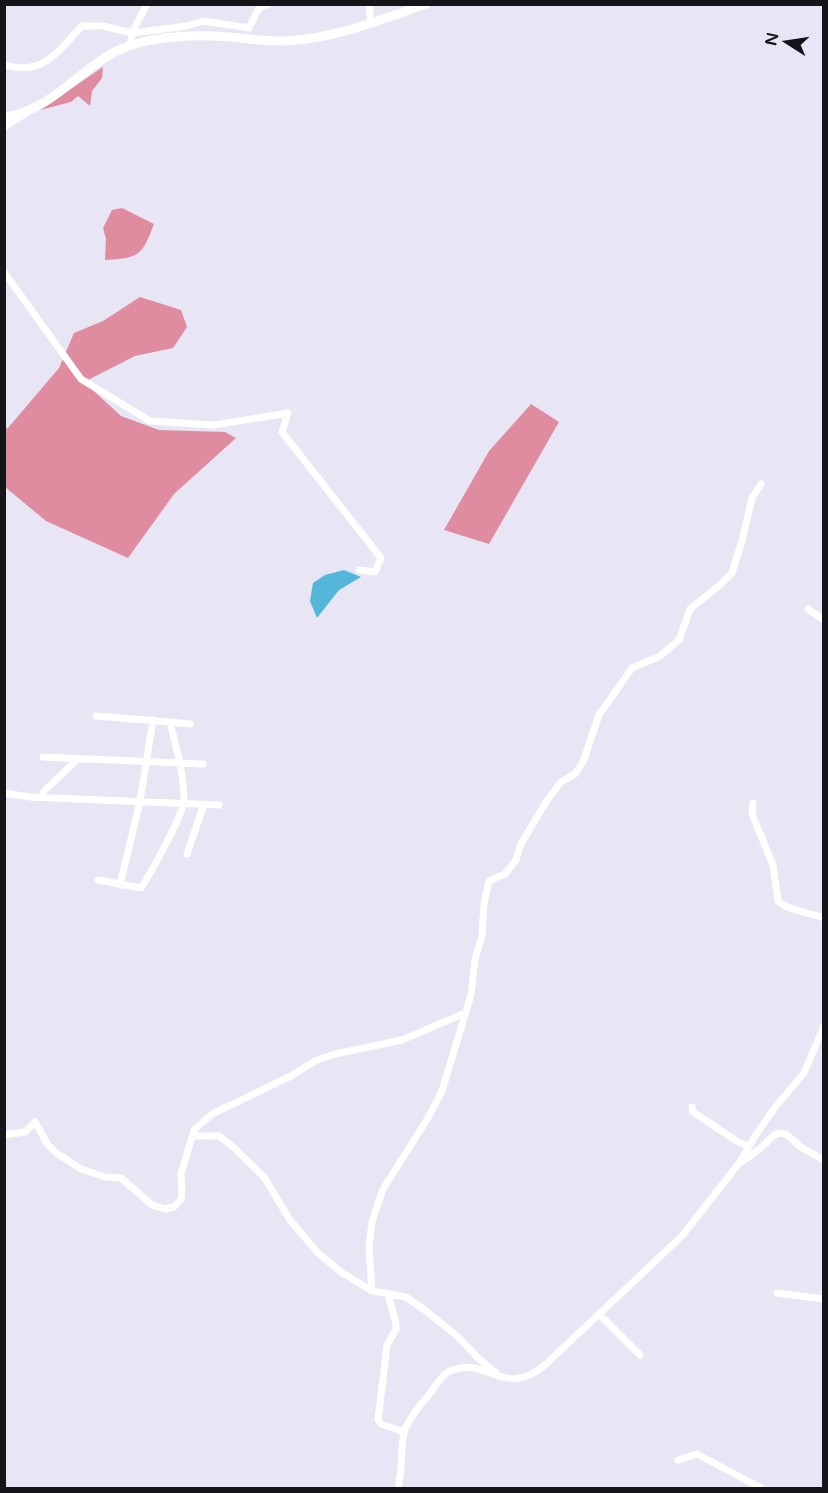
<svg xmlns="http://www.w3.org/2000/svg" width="828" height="1493" font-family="'Varela Round',sans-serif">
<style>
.forest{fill:#df8ca1}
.water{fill:#54b6d8}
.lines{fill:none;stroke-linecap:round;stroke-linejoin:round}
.street{stroke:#fff;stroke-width:7}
.secondary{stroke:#fff;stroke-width:9}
</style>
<rect width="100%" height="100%" fill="#e8e5f4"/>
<path class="forest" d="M103,67L102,78L92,91L90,106L78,96L71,102L40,110Z
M122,208L154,224C142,256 139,258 105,260L106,239L103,228L112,210Z
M140,297L181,310L187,327L173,348L135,356L84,382L121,416L159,430L225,432L236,438L174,494L128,558L46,521L5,487L4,429L8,428L59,368L74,333L103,321Z
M531,404L559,422L489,544L444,530L489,451Z"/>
<path class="water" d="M344,570L361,577L339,590L317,618L310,601L313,583L325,575Z"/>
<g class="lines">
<path class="street" d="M369,4L371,23
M130,45L132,33L147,4
M4,65C44,76 57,52 82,26H103L132,33L187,26L203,21L249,28L259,8L269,4
M4,127L25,114
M4,272L81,379L150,421L214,425L288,413L282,432L381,558L375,572L359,570
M808,609L824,620
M96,716L170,722C176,747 184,774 184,800C184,814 150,874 141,888L98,880
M170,722L190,724
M43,757L203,764
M4,793L30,797L219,805
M41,797L45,790L78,759
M753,803L752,814L773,865L778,901C786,910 811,913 824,918
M187,854L204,804
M120,885L140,801L153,720
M692,1107L693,1112L738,1142L749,1146
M4,1135L25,1132L35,1122L48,1145L58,1154L81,1169L105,1177L121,1178L152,1205L165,1209L174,1207L181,1199L182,1191L181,1174L194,1130L212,1114L291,1076L315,1061L335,1054L402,1040L465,1013
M193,1136H219L231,1145L264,1177L290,1220L318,1253L341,1272L372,1291L406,1297L422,1308L456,1335L478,1358L496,1373
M743,1161L762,1147L773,1136L779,1133L786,1134L802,1148L824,1160
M372,1291L369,1247L372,1222L383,1189L428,1118L442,1091L471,995L475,959L482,936L484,904L489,881L505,874L516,860L521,844L546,802L561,782L575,774L583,762L599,715L632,668L660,656L679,640L690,609L719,586L732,573L743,537L752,498L761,484
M777,1293L824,1299
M388,1295L396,1323V1329L387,1345L378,1420L381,1424L404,1432
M599,1314L640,1355
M678,1460L697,1454L761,1488
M398,1488C403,1470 400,1451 404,1433C406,1423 421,1403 429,1395C434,1388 442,1374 450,1371C489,1355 502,1400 545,1365L682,1236L740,1162L755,1136L776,1106L804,1073L824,1026"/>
<path class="secondary" d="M4,117C49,113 82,66 121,49C145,38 186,35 212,36C236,36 260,42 285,41C334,39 380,20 426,4"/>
</g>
<rect width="828" height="1493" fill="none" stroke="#151419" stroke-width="12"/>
<g transform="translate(786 42) rotate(282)" stroke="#e8e5f4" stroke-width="4.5" paint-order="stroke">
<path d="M0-4.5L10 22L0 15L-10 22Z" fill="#151419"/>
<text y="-9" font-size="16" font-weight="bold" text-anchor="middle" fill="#151419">N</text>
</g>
</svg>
